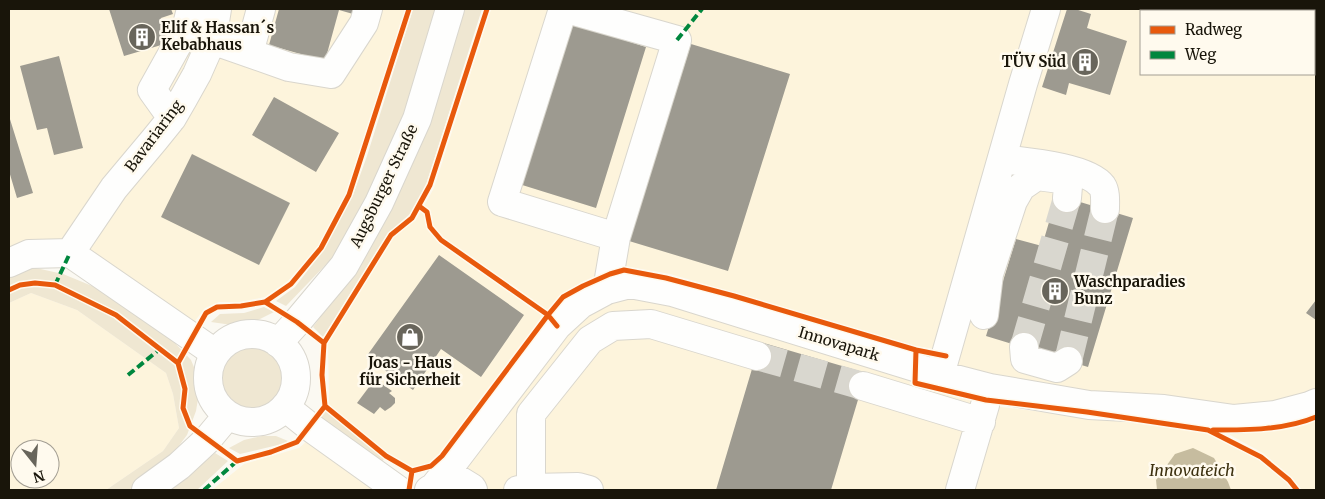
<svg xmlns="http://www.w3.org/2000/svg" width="1325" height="499" font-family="Merriweather,serif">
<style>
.built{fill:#fdf4dc;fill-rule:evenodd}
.green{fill:#efe7d2}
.water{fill:#c6bc9f}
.building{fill:#9d9a90}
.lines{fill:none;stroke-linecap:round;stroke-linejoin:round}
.minor-tunnel{stroke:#d9d7cf;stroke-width:28;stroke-dasharray:28 14;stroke-linecap:butt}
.minor-casing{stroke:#d9d6cd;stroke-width:30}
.major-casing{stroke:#d9d6cd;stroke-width:30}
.minor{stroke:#fefefd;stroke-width:28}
.major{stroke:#fefefd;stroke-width:28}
.quiet{stroke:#00873e;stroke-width:4;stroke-dasharray:8 4;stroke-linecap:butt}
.cycleway-casing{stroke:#fffaee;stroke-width:8}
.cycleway{stroke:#e8590c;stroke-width:5}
.labels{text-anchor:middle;stroke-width:5;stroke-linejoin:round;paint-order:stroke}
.poi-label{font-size:15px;font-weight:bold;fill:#19150a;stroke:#fffaee;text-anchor:start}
.street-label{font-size:15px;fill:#19150a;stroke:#fffaee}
.water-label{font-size:16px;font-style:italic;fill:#3d3110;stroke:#fffaee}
</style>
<rect width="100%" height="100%" fill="#fbf9f2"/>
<path class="built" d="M9,9H405L347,193L318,247L288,281L265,297L240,302H219L205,308L191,326L78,245L9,253Z
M491,9H1316V490H1301L1292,478L1263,453L1230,435L1228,412L1164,404L949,370L952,352L916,346L670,274L624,266L610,271L582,282L561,295L548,310L440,454L429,464L411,468L389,454L353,426L329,404L328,343L393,238L416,220L434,188ZM1141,11H1314V74H1141Z
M31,293L77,310L166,373L173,394L179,428L163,451L106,490H9V303ZM20,449H50V479H20Z
M630,293L909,372L910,385L993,406L1207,432L1238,447L1258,459L1286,481L1293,490H482L455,470L583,311Z
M308,440L379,490H212L244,464L299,448Z"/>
<path class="green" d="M413,9H437L406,115L372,198L335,255L286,306L276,301L295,287L324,249L353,195L367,156Z
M461,9H482L426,185L410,214L388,233L323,337L313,327L354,272Z
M36,268L63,274L97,288L174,342L191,360L196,372L199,393L196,411L187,435L169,459L129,490H106L163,451L179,428L173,394L166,373L77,310L31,293L9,303V276L17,272Z
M264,307L274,312L254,322L232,325L211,322L220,314L244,313Z
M219 377a32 32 0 1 1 64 0a32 32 0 1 1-64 0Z
M326,410L384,459L380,466L320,419Z
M262,436H276L288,441L286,443L240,454L229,448L244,440Z
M215,453L228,461L197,490H168Z"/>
<path class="water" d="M1193,448L1214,458L1228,482L1231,490H1157L1156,480L1175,454Z"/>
<path class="building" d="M109,9H171L173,14L161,18L168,43L124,56Z
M279,9H355L353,14L339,10L325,61L269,45Z
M1067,9H1075L1091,14L1087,28L1127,41L1110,95L1069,83L1066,95L1042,87Z
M570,23L646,47L596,208L519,184Z
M691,44L790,74L728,271L629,241Z
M59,56L83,148L54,155L47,128L37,130L20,66Z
M274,97L339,133L316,172L252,135Z
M9,116L33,193L17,198L9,171Z
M192,154L290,203L259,265L161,217Z
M1057,195L1133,218L1088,367L986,336L1016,239L1042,246Z
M439,255L524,315L481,377L441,349L413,390L366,357Z
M1316,300V320L1306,313Z
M760,342L866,373L831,490H716Z
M375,379L392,391L389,393L395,398V403L391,407L385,411L380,407L374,414L357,403Z"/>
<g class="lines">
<path class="minor-tunnel" d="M1024,347L1067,198
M757,356L863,386
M1068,361L1105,209"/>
<g class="minor-casing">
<path id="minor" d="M563,9L502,202L616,237
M567,9L677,40L616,237L607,290
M212,40L289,67L331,74L364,23L368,9
M249,53L261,9
M172,118L152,90L186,29L191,9
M1002,159C1026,162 1088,167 1102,186C1106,192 1105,202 1105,209
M70,253L114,188L155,139L172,118L183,99L197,74L212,40L217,9
M9,263L29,254L70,253L215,353
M972,269L989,274L984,315
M989,274L1013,201L1021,187L1037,176L1060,179L1068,186L1067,198
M1024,347L1025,359L1057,368L1068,361
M940,375L990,388L1089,405L1164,409L1234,419L1275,415L1309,406L1316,403
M863,386L981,422
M285,407L310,427L398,490
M446,472L472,488L473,490
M531,488V414L590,340L613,326L651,324L757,356
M429,490L434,487L446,472L557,326L581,304L607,290L630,284L672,292L940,375L1023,84L1046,9
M518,490L531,488L578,487L589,490
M960,490L985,405"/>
</g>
<g class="major-casing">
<path id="major" d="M208 378a44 44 0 1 1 88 0a44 44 0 1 1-88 0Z
M278,343L297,322L344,266L379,203L417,119L450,9
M146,490L179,466L207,440L227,416"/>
</g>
<use href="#minor" class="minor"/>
<use href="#major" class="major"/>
<path class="quiet" d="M677,40L702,9
M55,285L70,253
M128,375L160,349
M204,490L237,461"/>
<g class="cycleway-casing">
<path id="cycleway" d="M419,206L427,212L430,227L441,240L548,315L557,326
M9,290L20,285L35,283L55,285L116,315L178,363
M265,302L297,322L324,343L322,375L325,406L386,456L412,471L409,490
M324,343L391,235L412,218L430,185L487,9
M916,350L915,383L986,400L1087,412L1208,430L1261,457L1289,480L1297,490
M325,406L297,442L271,452L237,461L190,426L183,408L185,389L178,363L206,313L217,307L241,306L265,302L291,284L321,248L349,195L409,9
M1213,430C1247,430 1285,430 1316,417
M412,471L431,466L442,456L548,315L563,297L583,286L610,274L624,270L666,278L734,296L916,350L946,356"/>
</g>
<use href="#cycleway" class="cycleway"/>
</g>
<defs>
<g id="building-disc" transform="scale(1.4375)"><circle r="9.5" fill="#68655b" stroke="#fffaee"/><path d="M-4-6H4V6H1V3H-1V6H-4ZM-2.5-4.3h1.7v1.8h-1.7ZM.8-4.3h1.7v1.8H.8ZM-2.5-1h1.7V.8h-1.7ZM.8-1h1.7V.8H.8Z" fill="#fff"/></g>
<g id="shop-disc" transform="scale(1.4375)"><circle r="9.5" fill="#68655b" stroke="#fffaee"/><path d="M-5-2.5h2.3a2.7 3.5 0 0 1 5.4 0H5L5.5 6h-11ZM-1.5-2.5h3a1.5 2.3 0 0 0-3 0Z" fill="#fff"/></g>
</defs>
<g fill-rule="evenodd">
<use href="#building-disc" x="142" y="37"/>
<use href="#building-disc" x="1085" y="62"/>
<use href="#building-disc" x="1055" y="291"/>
<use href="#shop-disc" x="410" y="337"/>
</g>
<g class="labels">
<g class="poi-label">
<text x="161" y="33">Elif &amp; Hassan´s<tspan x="161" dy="17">Kebabhaus</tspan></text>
<text x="1066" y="67" text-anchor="end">TÜV Süd</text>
<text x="1074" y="287">Waschparadies<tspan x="1074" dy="17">Bunz</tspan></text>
<text x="410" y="368" text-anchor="middle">Joas - Haus<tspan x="410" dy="17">für Sicherheit</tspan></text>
</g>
<g class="street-label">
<text transform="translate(154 136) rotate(-53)" y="5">Bavariaring</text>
<text transform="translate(384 186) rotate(-64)" y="5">Augsburger Straße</text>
<text transform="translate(839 344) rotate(17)" y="5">Innovapark</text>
</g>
<g class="water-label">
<text x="1192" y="476">Innovateich</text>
</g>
</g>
<rect width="1325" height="499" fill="none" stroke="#19150a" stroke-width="20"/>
<rect x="1140" y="10" width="175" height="65" fill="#fffaee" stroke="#a39e93"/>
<rect x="1150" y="26" width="25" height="8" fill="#e8590c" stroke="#a39e93"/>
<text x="1185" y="35" font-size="15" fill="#19150a">Radweg</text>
<rect x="1150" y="51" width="25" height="8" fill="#00873e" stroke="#a39e93"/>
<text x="1185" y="60" font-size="15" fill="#19150a">Weg</text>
<g transform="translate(35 464) rotate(163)"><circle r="24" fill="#fffaee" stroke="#a39e93"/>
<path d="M0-4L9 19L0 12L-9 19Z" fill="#68655b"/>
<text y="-8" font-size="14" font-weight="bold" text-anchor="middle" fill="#19150a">N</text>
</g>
</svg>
